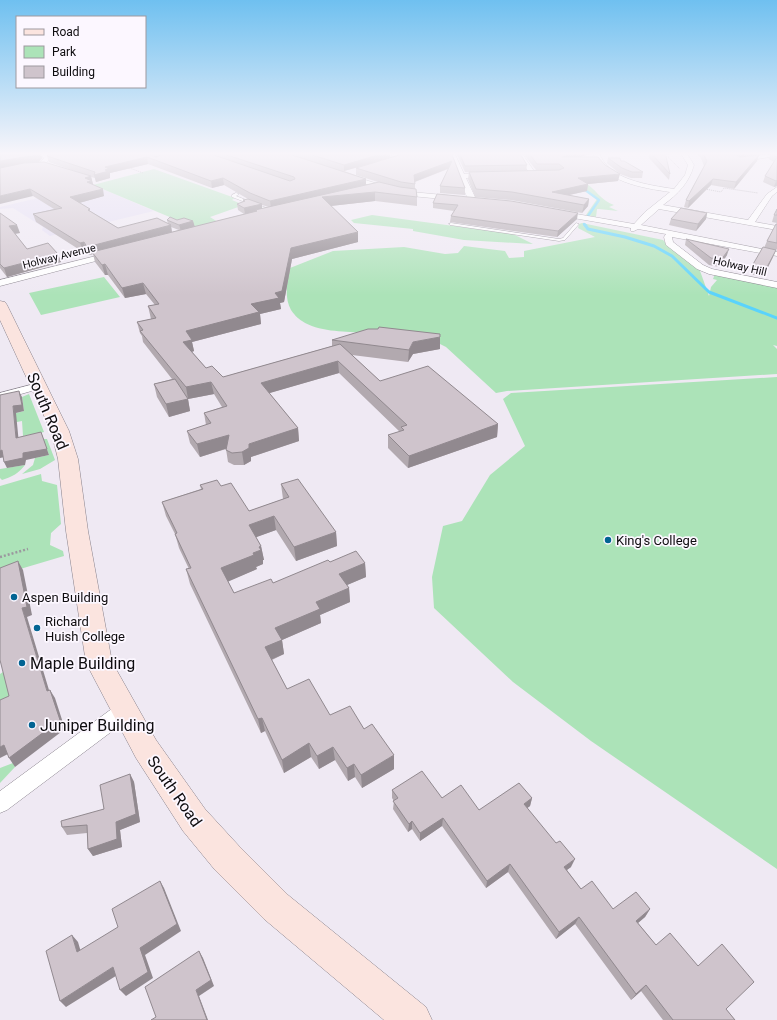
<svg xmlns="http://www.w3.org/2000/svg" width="777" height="1020" font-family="Roboto,sans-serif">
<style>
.commercial{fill:#e4def3}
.green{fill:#ace3b8}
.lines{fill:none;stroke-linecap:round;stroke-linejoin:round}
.stream-far1{stroke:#5ad3fc;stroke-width:2.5}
.stream{stroke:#5ad3fc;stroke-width:3}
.lane-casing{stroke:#88828c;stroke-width:1}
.street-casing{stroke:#88828c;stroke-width:1}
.secondary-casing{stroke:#88828c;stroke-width:1}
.path-far1{stroke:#9b979e;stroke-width:1;stroke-dasharray:1 1;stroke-linecap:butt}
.path{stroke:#9b979e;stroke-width:2.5;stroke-dasharray:2 2;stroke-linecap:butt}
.lane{fill:#fff;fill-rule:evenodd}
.street{fill:#fff;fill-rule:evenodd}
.secondary{fill:#fbe4df;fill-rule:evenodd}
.wall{fill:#b2a9af;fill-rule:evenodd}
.shaded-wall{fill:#91898f}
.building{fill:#cfc4cc;stroke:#91898f}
.poi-dot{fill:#026493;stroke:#fcf7ff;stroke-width:1.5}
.labels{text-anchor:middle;stroke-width:3.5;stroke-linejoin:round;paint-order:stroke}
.far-street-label{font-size:11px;fill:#0e0c0f;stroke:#fcf7ff}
.poi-label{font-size:13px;fill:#0e0c0f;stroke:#fcf7ff;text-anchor:start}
.near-street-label{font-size:16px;fill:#0e0c0f;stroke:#fcf7ff}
.near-poi-label{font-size:16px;fill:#0e0c0f;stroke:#fcf7ff;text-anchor:start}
</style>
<rect width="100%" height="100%" fill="#efe9f3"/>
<path class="commercial" d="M93,185L154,211L50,236L42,230L43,227L13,208L0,209V207Z"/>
<path class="green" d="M154,169L235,198L232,200L244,205L210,217L218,222L196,228L93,185Z
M583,181C595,188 601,201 614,205L609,207L618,211L599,209H597L596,217L586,215L597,199L587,191L576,187Z
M372,215L513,234L533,244L464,240L413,231V229L354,223L351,220Z
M582,223L663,240L674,251L699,268L709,296L711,287L717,280L713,279L715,274L777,287V346L773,345L777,349V374L507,391L496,393L446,347L438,343C412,340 387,336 361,333C343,331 318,332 302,321C298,319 293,313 291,310C284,297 287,282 290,268L333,251L404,247L445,254L458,253L464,246L505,251L509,258L524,257V251L595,237L578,228L579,224Z
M104,277L120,297L41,315L29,293Z
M777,377V869L591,741L513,682L434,608L432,577L443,526L462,521L490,475L525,446L503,399L511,393Z
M29,394L44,432L23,436L22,421L7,424L13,414L24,411L22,397Z
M43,439H47L55,460L40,469L22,474L33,465L35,458L49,455Z
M25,465C19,473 12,477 2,480L0,478V469Z
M41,474L42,481L57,485L61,524L51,533L50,545L63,551L64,556L0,575V486Z
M6,670L14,705L0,711V674Z
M13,763L15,767L0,783V768Z"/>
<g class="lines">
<path class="stream-far1" d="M581,187L599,200L588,216
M584,224L586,226"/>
<path class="stream" d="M585,225L588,229L625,237L654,246L672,256L709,292L777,318"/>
<g class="lane-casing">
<path id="lane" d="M236,193L239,194L236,196L274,211L271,212L232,197V195Z
M451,223L559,239L563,238L576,223L579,224L565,240L559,241L450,225L449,224Z"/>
</g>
<g class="street-casing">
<path id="street" d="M48,152L47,155L51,158L43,166H39L38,165L44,158L39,154Z
M391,152H397L398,160L380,166V164L393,158Z
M448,152H454L464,174L487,173L490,175L487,177L466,178L475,197L473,201L466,199L467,197Z
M515,152H521L536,174L535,175H531Z
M593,152H599C607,180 649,185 674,189L685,175L688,165L680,152H686L694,165C689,183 678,194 663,205L748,220L767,194L777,187V192L772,196L755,222L777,226V230L659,209L641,225L777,252V256L672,237L673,242L703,265L712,269L777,282V288L709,274L697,269L666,245L664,237L666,234L638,229L634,231H631V228L556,215L555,213L559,211L634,224L645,212L670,192C643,188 601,182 593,152Z
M768,154L771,156L770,157L738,162L735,160Z
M349,175L401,191L454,196L458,198L454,200L400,195L347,178L346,177Z
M112,252H115V256L0,286V280Z
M38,383L44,386L42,388L0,400V393Z
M124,703L131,705L133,711L131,717L7,810L0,813V791L117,705Z"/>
</g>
<g class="secondary-casing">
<path id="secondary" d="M0,301L5,302L7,305L69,431L78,459L88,531L112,662L156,740L205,809L239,846L288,895L426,1007L432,1020H384L264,919L215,870L183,831L136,758L86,663L66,531L58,459L51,431L0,320Z"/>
</g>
<path class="path-far1" d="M670,152L668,157L680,169
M127,167L143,173
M705,189L721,192L724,188L758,193"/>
<path class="path" d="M0,557L28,549"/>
<use href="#lane" class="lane"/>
<use href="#street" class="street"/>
<use href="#secondary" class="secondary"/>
</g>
<path class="wall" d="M0,152H40L42,158L39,162L80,173L49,162L47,156L48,154V152H390V157L398,155L397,152H451L465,188V195L440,193V186L448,169L415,182V189L417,197V206L375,201L330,206L358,242L292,259L284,302L280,303L281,309L260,314L261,324L192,342L194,351L192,352L206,368L223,377L332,346V340L440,349L413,354L408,362L352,355L380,381L498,424L497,437L408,468L388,448V435L400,432L339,373L269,393L298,428L299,441L251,457V461L244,465H234L228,462L226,449L200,457L190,443L187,431L206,425L204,413L222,407L214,394L188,399L190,411L169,417L157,397L154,384L172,379L143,342L142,336L140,333L137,322L151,319L148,306L155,305L146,294L125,298L108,275H105L95,262L93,254L89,255L86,251L83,252L36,222L33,214L54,209L33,196ZM148,164L212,188L224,185L248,199L243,200V202L237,204L238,210L244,214L194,227L193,221L167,220L168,224L118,228L90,211V209L79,203L104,196L93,185L91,177L95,178L96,182L110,178V173ZM369,164L356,168V175L378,182L366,185V179L344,171ZM262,205L269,207L262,209ZM171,227L179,230L172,232Z
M456,152H519L527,165L526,171H558L536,170L522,152H592V153L582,157L618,181L588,184L587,191L569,195L589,199L588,206L582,213L511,200L475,197L468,179L469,172H465Z
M650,152L670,174L669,180L649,158Z
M695,152H777V186L774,187L763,182L765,176L774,162L769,159L770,154L768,153L744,157L757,161L734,189L711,185L688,208L684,207L686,200L704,166L701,158Z
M608,158L621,161L643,172L642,178H631L620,174L607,163Z
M437,194L577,219L557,237L450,222L451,216L454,211L433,208V203Z
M777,209V223L772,222L774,215Z
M0,213L20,233L15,234L27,249L58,254L61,262L7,277L0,268Z
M707,213L706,219L696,231L669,225L671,219Z
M777,224V249L776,250L773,257L763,277L750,274L752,266L764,248L767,241Z
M686,239L727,255L719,267L709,265L685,245Z
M281,484L336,532L337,546L296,561L276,530L256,537L261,546L264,560H263V564L256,567L257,569L228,581L234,593L273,583L330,562L365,563L366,577L347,585L349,588L350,602L320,615L321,623L282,640L284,654L272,660L287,689L330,715L364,729L394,769L362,788L355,777L348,781L335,760L319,769L311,757L284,773L265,731L261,733L190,584L186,569H189L179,548L175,534L166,516L162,502L201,489L200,485L221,486L249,511L283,499Z
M130,774L134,782L140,822L120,830L122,847L93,856L88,849L87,833L67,835L62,827L104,809Z
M392,790L442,798L479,810L532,798L530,806L527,808L571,867L567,870L581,889L613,909H650L645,917L638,923L656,945L726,1009L735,1020H663L641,991L631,1000L575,924L556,939L508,872L486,888L442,826L420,841L412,829L408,832L393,809L394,801L392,798Z"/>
<path class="shaded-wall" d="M38,152H40L42,158L39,162L0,168V161Z
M209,152H222H218V154L209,160L208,153Z
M388,152H390V158L344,171V165Z
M577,152H592V153L561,163L562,157Z
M740,152H768L735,159L737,153Z
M759,155L757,161L734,189L736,182Z
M147,157L148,164L110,173V178L96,182L94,175L105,167Z
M452,161V167L414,182V175Z
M620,174L618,181L588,184L587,191L551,199L552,192L578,178Z
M91,176L94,188L89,189L85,178Z
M223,178L224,185L212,188L211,181Z
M366,179V186L271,208L270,201Z
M713,179L711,185L688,208L689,201Z
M777,180V186L774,187L776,181Z
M30,189L33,196L0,204V196Z
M103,189L104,196L72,205L70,197Z
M375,192V201L322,207V197Z
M589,199L588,206L582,213L584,205Z
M262,204V210H255L256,212L245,214L244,208Z
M578,213L577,219L557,237L558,231Z
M707,213L706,219L696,231L698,224Z
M193,221L195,227L181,231L179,225Z
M17,225L20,233L11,234L9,226Z
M171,225L172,233L92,252L93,254L89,255L87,247Z
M358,232V242L292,259L284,302L280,303L281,309L260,314L261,324L192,342L194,351L186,354L183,342L186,331L251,304L275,293L291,248Z
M84,242L86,251L83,252L80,243Z
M729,249L727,255L719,267L721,260Z
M776,250L773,257L763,277L766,269Z
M58,254L61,262L7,277L4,268Z
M105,264L108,275H105L102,265Z
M143,283L146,294L125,298L122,288Z
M440,337V349L413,354L408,362L409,350L413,342Z
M338,361L339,373L263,395L261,383Z
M211,382L214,394L188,399L186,387Z
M19,391L22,397L24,411L16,413L19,444L16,438L13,406Z
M188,399L190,411L169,417L166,404Z
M498,424L497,437L408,468L409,456Z
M298,428L299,441L251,457V461L244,465L242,452L249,444Z
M41,432L49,455L26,460L25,465L7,468L4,462L23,453Z
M229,435L231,447L200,457L197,444Z
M2,450L5,457L0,458V451Z
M274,516L276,530L251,539L249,525Z
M336,532L337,546L296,561L294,547Z
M261,546L264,560H263V564L256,567L257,569L225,583L221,568L253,553L259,547Z
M18,561L23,570L32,615L27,617L52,700L47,691L22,608Z
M365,563L366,577L340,588L339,574Z
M349,588L350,602L320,615L321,623L282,640L284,654L268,661L265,647L275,628L316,602Z
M50,690L55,698L65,729L15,767L9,758Z
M262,718L265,731L261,733L258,719Z
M309,743L311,757L284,773L282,760Z
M4,745L10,753L0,758V747Z
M333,747L335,760L319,769L317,756Z
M394,755V769L362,788L361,775Z
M354,764L355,777L348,781L347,768Z
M130,774L134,782L140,822L120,830L122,847L93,856L88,849L116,822Z
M532,798L530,806L522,812L524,804Z
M443,818L442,826L420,841V833Z
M412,821V829L408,832L409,824Z
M575,859L571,867L561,874L564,867Z
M510,864L508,872L486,888L487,881Z
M160,881L164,888L181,931L145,955L153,978L126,996L120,990L140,948Z
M650,909L645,917L632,928L636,921Z
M579,917L575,924L556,939L559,932Z
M72,935L78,942L83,959L77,952Z
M199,951L203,958L214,986L199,996L208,1020H207L196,990Z
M113,967L119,974L66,1007L60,1001Z
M646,985L641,991L631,1000L636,994Z"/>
<path class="building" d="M0,152H39L37,155L0,161Z
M50,152H144L156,157L163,154L158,152H209L208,153L290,181L295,179L294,177L218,152H283L366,179L270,201L250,193L223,178L211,181L147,157L105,167L109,169L105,170L109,171L94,175L95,172L47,156Z
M303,152H388L344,165Z
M398,152H451L465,188L440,186L452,161L414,175L415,184L401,182L356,168L399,155Z
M459,152H519L527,165L465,166Z
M528,152H577L562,157H598L605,165L620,174L578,178L588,184L552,192L589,199L584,205L512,192L476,189L469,172L559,170L564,168L559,164H537Z
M650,152H665L670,174Z
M702,152H740L737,153L736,155L740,157L759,155L736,182L713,179L689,201L686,200L707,161Z
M772,152H777V180L776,181L765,176L777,157L771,153Z
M608,158H620L621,161H624L643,172H632L622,168Z
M44,162L91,176L85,178L92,181L87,182L103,189L70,197L90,209L88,210L118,228L157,218L171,225L87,247L84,242L80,243L33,214L62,208L30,189L0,196V168L24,163Z
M379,182L400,187L416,189L417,197L375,192L322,197L358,232L291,248L282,291L275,293L279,298L251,304L259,312L186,331L192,340L183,342L206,368L212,366L223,377L340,344L380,381L428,366L498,424L409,456L388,435L404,430L401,427L407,425L338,361L261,383L298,428L249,444V448L242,452L232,453L226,450L229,435L197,444L187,431L211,423L204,413L227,406L211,382L186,387L140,331L143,330L137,322L156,318L148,306L159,304L143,283L122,288L105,264L102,265L92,252L257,211L255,210Z
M437,194L511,201L578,213L558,231L451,216L458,205L433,203Z
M248,199L262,204L244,208L237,204L245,201L243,200Z
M681,208L707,213L698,224L671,219Z
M777,209V215H774Z
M0,213L17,225L9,226L27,249L48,243L58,254L4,268L0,264Z
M170,217L177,220L184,218L193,221L179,225L167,220Z
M776,224H777V243L767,241Z
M686,239L729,249L721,260L711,258Z
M763,247L776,250L766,269L752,266Z
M379,327L440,334V337L413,342L409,350L332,340L368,329H378Z
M175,379L188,399L166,404L154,384Z
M19,391L22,405L13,406L16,438L41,432L47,449L23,453V458L4,462L2,450L0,451V395Z
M298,479L336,532L294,547L274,516L249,525L261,546L259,547L261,550L253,553L254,555L221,568L234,593L271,579L273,583L328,560L330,562L356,551L365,563L339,574L349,588L316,602L320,609L275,628L282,640L265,647L287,689L309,679L330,715L350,706L364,729L372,724L394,755L361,775L354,764L347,768L333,747L317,756L309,743L282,760L262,718L258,719L186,569L191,568L175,534L177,533L162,502L203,489L200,485L217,480L221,486L231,483L249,511L289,497L281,484Z
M18,561L27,607L22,608L47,691L50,690L60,720L9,758L4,745L0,747V700L9,696L0,660V568Z
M422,771L442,798L461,785L479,810L519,783L532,798L524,804L556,843L560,841L575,859L564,867L581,889L592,881L613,909L636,892L650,909L636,921L656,945L670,933L698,966L722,944L754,982L726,1009L735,1020H673L646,985L636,994L579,917L559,932L510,864L487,881L443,818L420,833L412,821L409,824L393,801L398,798L392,790Z
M130,774L136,814L116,822L117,839L88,849L87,825L62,827L61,821L104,809L100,785Z
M160,881L177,924L140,948L148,972L120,990L113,967L60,1001L46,951L72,935L77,952L118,927L112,909Z
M199,951L211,980L196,990L207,1020H151L156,1017L145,987Z"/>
<linearGradient id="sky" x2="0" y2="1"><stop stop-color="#6fc0f0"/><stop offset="0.52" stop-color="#f8f5fa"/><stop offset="1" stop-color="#f8f5fa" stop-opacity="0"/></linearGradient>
<rect width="777" height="295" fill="url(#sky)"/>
<g class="poi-dot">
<circle cx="608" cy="540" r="4"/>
<circle cx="14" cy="597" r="4"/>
<circle cx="37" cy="628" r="4"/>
<circle cx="22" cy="663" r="4"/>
<circle cx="32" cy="725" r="4"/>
</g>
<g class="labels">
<g class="far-street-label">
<text transform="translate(59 256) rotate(-14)" y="4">Holway Avenue</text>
<text transform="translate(740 266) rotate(13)" y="4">Holway Hill</text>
</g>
<g class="poi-label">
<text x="616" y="545">King's College</text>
<text x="22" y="602">Aspen Building</text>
<text x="45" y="626">Richard<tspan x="45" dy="15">Huish College</tspan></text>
</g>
<g class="near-street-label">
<text transform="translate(48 411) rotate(67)" y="6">South Road</text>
<text transform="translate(175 791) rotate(55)" y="6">South Road</text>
</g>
<g class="near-poi-label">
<text x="30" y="669">Maple Building</text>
<text x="40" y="731">Juniper Building</text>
</g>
</g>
<rect x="16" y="16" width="130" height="72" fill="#fcf7ff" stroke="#9d999f"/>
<rect x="24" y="29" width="20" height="6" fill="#fbe4df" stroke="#9d999f"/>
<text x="52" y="36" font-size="12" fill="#0e0c0f">Road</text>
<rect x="24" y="46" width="20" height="12" fill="#ace3b8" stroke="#9d999f"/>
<text x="52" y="56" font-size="12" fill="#0e0c0f">Park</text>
<rect x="24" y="66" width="20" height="12" fill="#cfc4cc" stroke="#9d999f"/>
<text x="52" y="76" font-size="12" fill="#0e0c0f">Building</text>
</svg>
